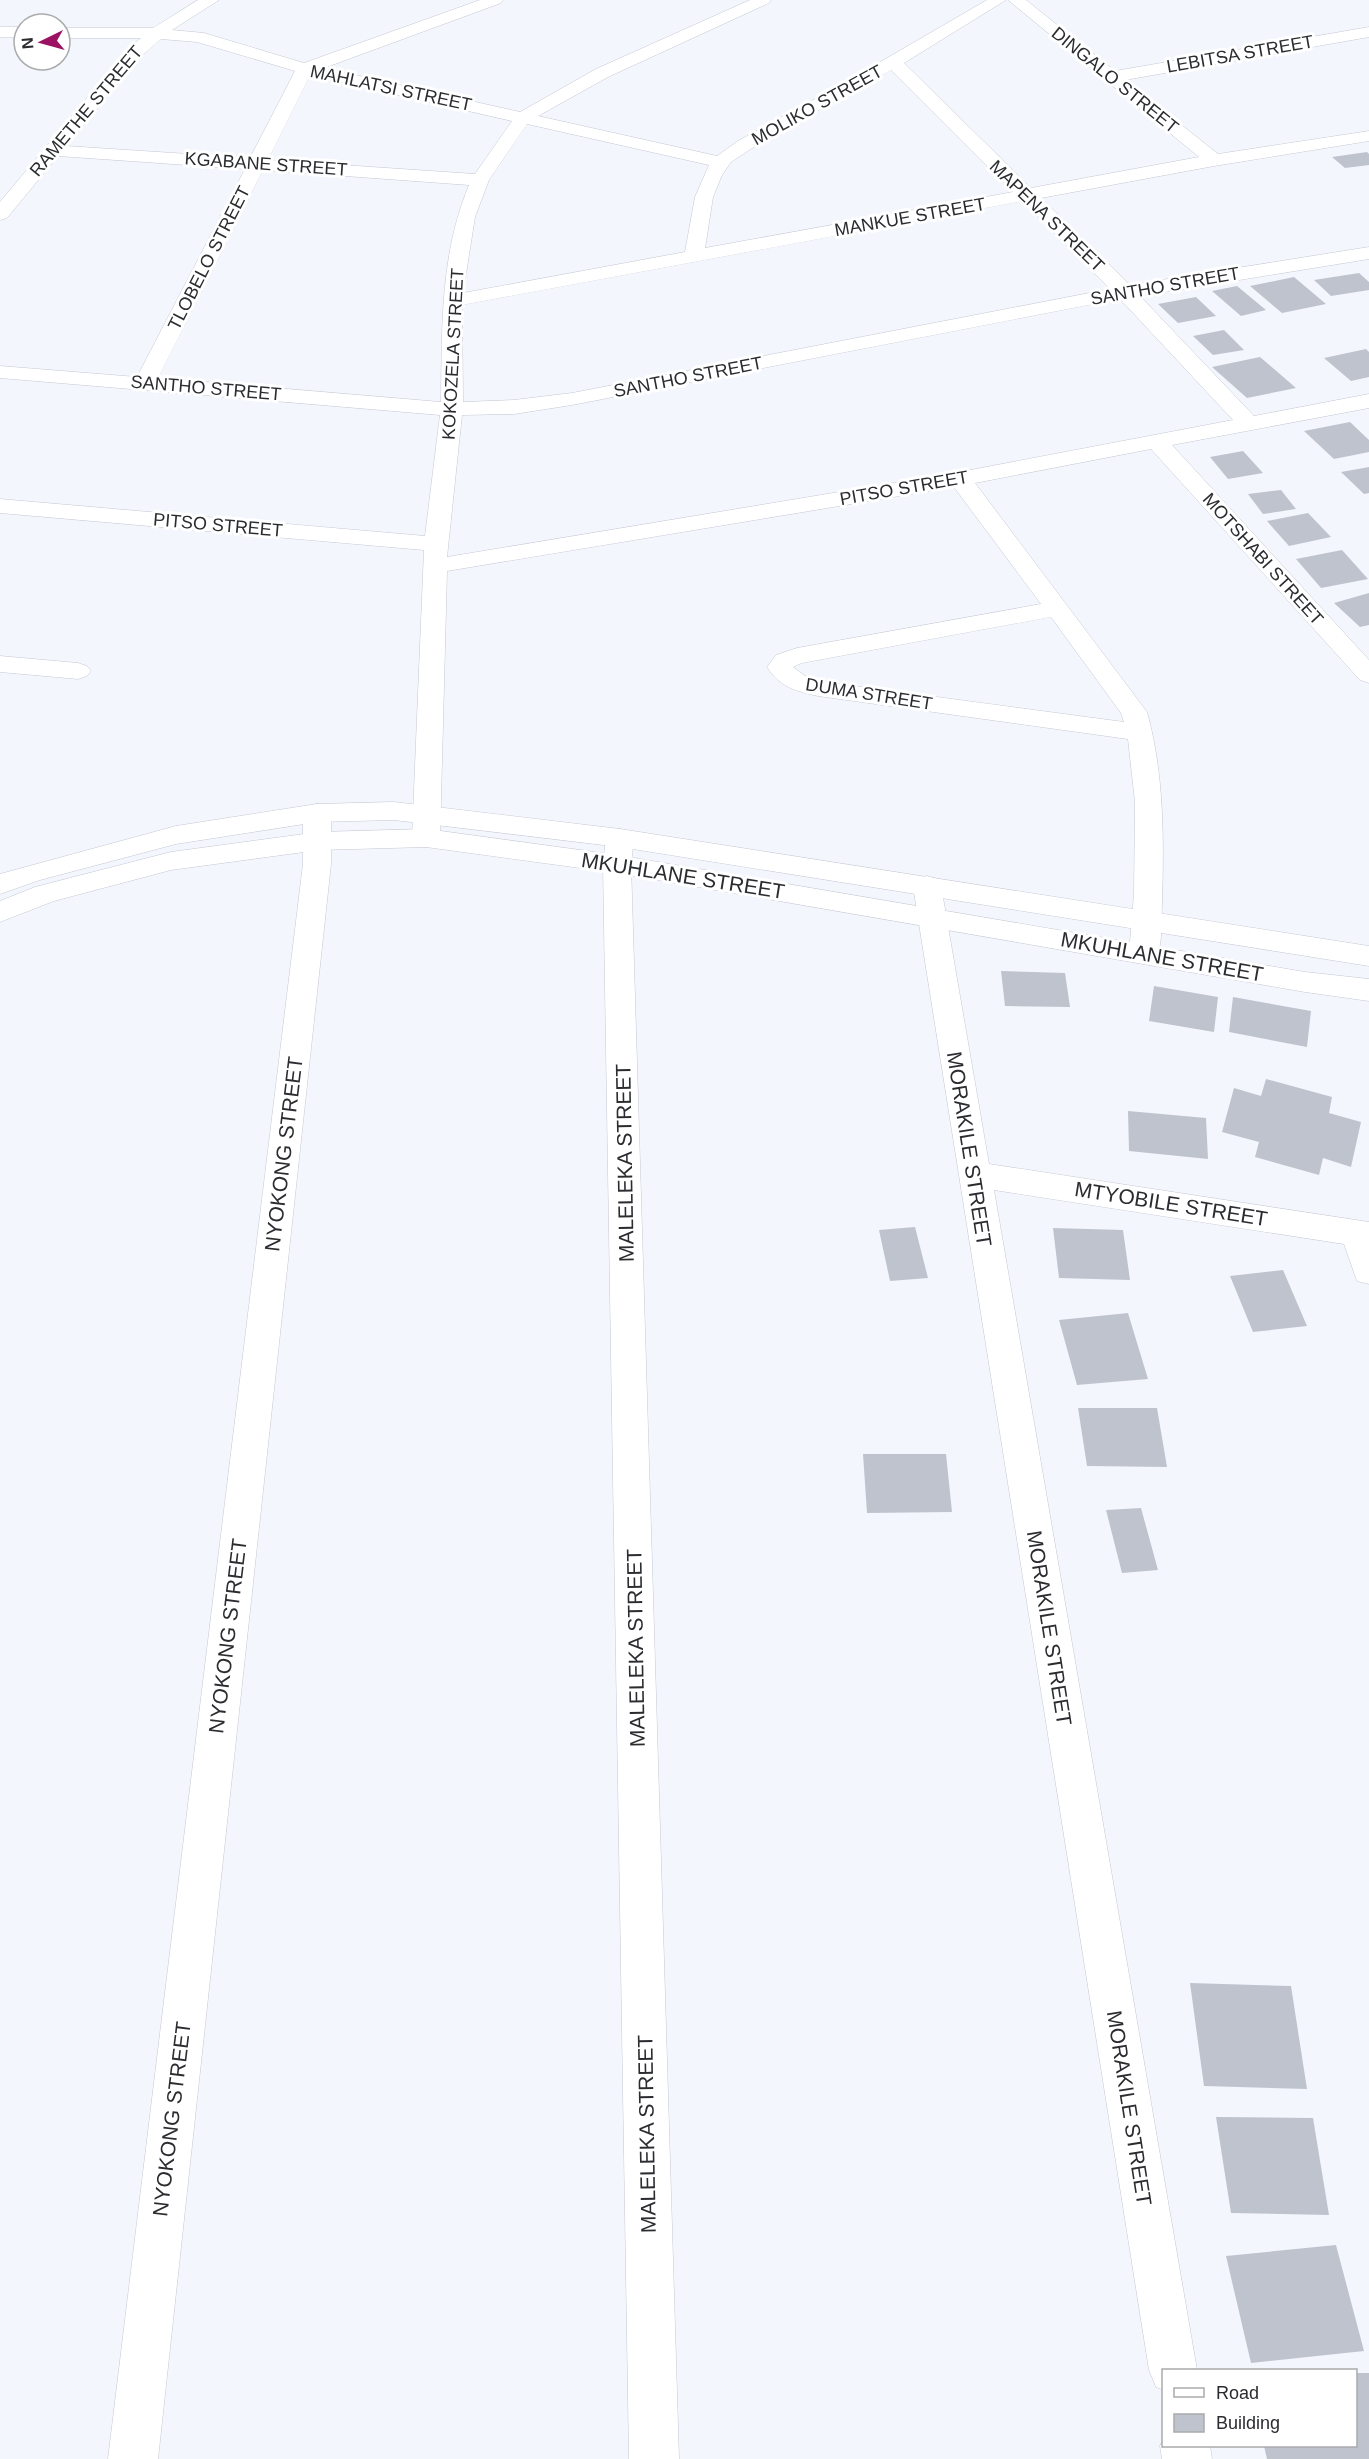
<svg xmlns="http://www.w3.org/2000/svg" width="1369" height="2459" font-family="Helvetica,sans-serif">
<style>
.building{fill:#bfc3ce}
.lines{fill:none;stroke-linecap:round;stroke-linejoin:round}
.minor-casing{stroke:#c4c8d3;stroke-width:1}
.tertiary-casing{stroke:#c4c8d3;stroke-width:1}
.minor{fill:#fff;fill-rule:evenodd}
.tertiary{fill:#fff;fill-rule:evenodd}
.labels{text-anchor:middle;stroke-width:6;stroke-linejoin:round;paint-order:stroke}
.far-street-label{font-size:18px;fill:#2b2c30;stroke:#fff}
.street-label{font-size:21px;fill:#2b2c30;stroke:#fff}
</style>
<rect width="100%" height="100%" fill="#f4f6fd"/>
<path class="building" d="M1367,152L1369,154V165L1345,168L1332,157Z
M1359,273L1369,282V290L1331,296L1314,280Z
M1294,277L1326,304L1282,313L1250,286Z
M1237,286L1266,310L1241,316L1212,291Z
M1196,297L1216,316L1178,323L1158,304Z
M1224,330L1244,350L1213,355L1193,336Z
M1366,349L1369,352V377L1351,381L1324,358Z
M1260,357L1296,388L1247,398L1212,367Z
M1350,422L1369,440V452L1334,459L1304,431Z
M1243,451L1263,473L1228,479L1210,457Z
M1369,467V493L1364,494L1341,472Z
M1281,490L1296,509L1263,514L1248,494Z
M1308,513L1331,537L1289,546L1267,521Z
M1342,550L1368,579L1321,588L1296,559Z
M1369,593V625L1360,627L1334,603Z
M1001,971L1065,973L1070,1007L1005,1006Z
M1154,986L1218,997L1214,1032L1149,1021Z
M1233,997L1311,1011L1307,1047L1229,1032Z
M1266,1079L1332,1097L1329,1113L1361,1122L1351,1167L1323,1158L1319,1175L1255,1157L1259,1142L1222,1132L1234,1088L1261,1096Z
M1128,1111L1206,1118L1208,1159L1129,1151Z
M915,1227L928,1278L890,1281L879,1230Z
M1053,1228L1123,1230L1130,1280L1059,1278Z
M1283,1270L1307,1326L1253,1332L1230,1276Z
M1128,1313L1148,1379L1077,1385L1059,1320Z
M1078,1408H1157L1167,1467L1087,1466Z
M863,1454H946L952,1512L867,1513Z
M1141,1508L1158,1570L1122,1573L1106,1510Z
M1190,1983L1291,1986L1307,2089L1204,2086Z
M1216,2117L1313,2118L1329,2215L1231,2213Z
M1336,2245L1364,2351L1251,2363L1226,2256Z
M1356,2373H1369V2459H1267L1264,2446H1356Z"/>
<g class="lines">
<g class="minor-casing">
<path id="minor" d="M198,0H219L172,30L204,33L304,63L480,0H503L501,3L324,68L520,112L596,69L750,0H771L769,3L608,77L538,116L717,156L738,141L844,83L987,0H1006L904,63L1031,188L1199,157L1008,0H1026L1115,71L1369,27V37L1125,80L1218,154L1369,131V141L1214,166L1041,198L1130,285L1369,247V259L1140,296L1254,416L1369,394V408L1172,445L1369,660V683L1360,680L1151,449L975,483L1147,712C1164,773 1164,838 1162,903C1161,921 1164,945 1154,961L1144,964L1134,961L1129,954L1134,894L1135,802L1128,739L818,696C795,691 780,687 767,667L776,655L797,648L1041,604L954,487L447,571L440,838L436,844L426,847L416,844L412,838L424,550L0,513V499L425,536L440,415L0,378V366L137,377L245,169L58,156L7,218L0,220V202L126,51L141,38H60V28H153ZM161,39L197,42L295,71L250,158L66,146L138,59ZM891,70L1013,192L705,248L713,197L722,175L731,162L763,141ZM310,75L512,121L475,174L268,160ZM527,124L709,165L695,197L685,252L463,293L475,217L489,180ZM263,170L469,185C440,255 442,326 441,402L158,378ZM1023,201L1110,289L572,393L514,400L463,402L462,305ZM1120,299L1233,420L960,472L447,557L462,415L514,414L572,405ZM1051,617L1121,713L1124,722L832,683L805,676L793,667L802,663Z
M0,27H24V37H0Z
M0,656L78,663L87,666L91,671L87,676L78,679L0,672Z
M317,804L327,807L331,813V864L158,2459H108L303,864V813L307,807Z
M620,829L630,832L634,838L631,864L679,2459H629L603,864L606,838L610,832Z
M927,876L937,879L941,886L989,1164L1369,1222V1284L1357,1281L1344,1244L994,1190L1197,2370H1164V2390L1156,2387L1149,2370L913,886L917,879Z
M1164,2438V2446H1210L1212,2459H1162L1160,2446Z"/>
</g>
<g class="tertiary-casing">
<path id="tertiary" d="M394,802L620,829L1369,946V966L620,847L394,820L317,822L176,844L40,880L0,894V874L176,826L317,804Z
M426,829L617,855L1305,972L1369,979V1001L1305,992L617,873L426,847L319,850L171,870L54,901L0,922V901L35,887L171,852L319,832Z"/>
</g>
<use href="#minor" class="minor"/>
<use href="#tertiary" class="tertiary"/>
</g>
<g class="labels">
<g class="far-street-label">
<text transform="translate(1240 54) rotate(-10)" y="6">LEBITSA STREET</text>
<text transform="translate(1115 80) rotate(39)" y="6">DINGALO STREET</text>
<text transform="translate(391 88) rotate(12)" y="6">MAHLATSI STREET</text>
<text transform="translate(817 105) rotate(-29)" y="6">MOLIKO STREET</text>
<text transform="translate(86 111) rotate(-50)" y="6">RAMETHE STREET</text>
<text transform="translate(266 164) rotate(4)" y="6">KGABANE STREET</text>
<text transform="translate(1047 216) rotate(44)" y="6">MAPENA STREET</text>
<text transform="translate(910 217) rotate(-10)" y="6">MANKUE STREET</text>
<text transform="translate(209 258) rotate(-63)" y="6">TLOBELO STREET</text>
<text transform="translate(1165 286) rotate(-10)" y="6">SANTHO STREET</text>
<text transform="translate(453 354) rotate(-87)" y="6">KOKOZELA STREET</text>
<text transform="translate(688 377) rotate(-11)" y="6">SANTHO STREET</text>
<text transform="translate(206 388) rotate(5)" y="6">SANTHO STREET</text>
<text transform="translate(904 488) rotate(-10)" y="6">PITSO STREET</text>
<text transform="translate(218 525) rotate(5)" y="6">PITSO STREET</text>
<text transform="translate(1263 559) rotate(48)" y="6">MOTSHABI STREET</text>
<text transform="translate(869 694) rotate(9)" y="6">DUMA STREET</text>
</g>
<g class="street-label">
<text transform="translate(683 876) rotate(9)" y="7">MKUHLANE STREET</text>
<text transform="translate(1162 957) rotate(10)" y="7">MKUHLANE STREET</text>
<text transform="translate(969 1149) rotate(81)" y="7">MORAKILE STREET</text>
<text transform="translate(284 1154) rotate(-83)" y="7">NYOKONG STREET</text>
<text transform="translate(625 1163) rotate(-91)" y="7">MALELEKA STREET</text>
<text transform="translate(1171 1204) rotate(9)" y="7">MTYOBILE STREET</text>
<text transform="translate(1049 1628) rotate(81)" y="7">MORAKILE STREET</text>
<text transform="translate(228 1636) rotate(-83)" y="7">NYOKONG STREET</text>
<text transform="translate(636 1648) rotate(-91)" y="7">MALELEKA STREET</text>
<text transform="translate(1129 2108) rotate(81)" y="7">MORAKILE STREET</text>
<text transform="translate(172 2119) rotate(-83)" y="7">NYOKONG STREET</text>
<text transform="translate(647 2134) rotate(-91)" y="7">MALELEKA STREET</text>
</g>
</g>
<rect x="1162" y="2369" width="195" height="78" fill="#ffffff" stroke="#aaabac" stroke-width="1.5"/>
<rect x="1174" y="2388" width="30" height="9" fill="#ffffff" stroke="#aaabac" stroke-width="1.5"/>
<text x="1216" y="2399" font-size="18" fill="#2b2c30">Road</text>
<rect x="1174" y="2414" width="30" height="18" fill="#bfc3ce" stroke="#aaabac" stroke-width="1.5"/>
<text x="1216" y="2429" font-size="18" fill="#2b2c30">Building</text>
<g transform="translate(42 42) rotate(265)"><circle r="28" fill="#ffffff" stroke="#aaabac" stroke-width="1.5"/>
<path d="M0-4.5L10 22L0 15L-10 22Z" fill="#9b1263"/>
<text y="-9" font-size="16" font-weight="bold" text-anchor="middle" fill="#2b2c30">N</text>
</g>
</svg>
